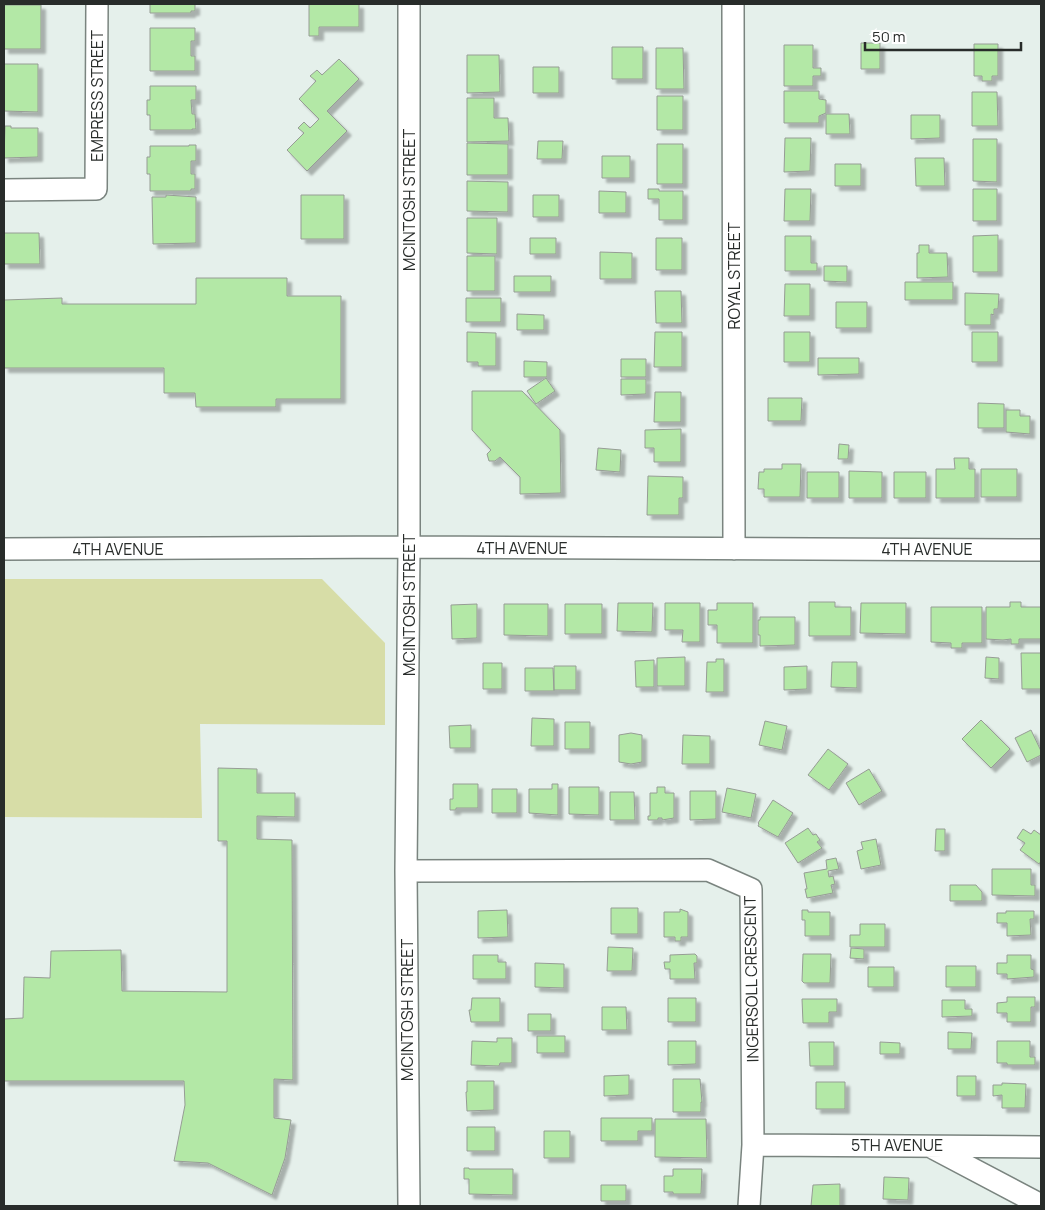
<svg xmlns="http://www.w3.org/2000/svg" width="1045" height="1210" font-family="Manrope,sans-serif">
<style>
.green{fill:#d7dda7}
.building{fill:#b3e8a6;stroke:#969c95;filter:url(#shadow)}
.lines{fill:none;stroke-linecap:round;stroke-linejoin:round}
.minor-casing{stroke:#7a847f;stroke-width:24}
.minor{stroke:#fff;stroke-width:21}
.labels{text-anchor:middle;stroke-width:4.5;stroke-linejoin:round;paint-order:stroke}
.street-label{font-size:16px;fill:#282c2a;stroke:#fff}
</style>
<defs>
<filter id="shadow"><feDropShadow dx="4.5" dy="4.5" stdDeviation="1" flood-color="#0004"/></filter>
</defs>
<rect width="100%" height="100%" fill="#e5f0eb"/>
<path class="green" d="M4,579H322L385,643V725L200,724L202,818L4,817Z"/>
<path class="building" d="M150,4H195V11H191V13H150Z
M309,4H359V27H319V36H309Z
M4,5H41V49H4Z
M150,28H195V41H191V56H195V71H150Z
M861,43H880V69H861Z
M974,44H998V76H992V81H982V76H974Z
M784,45H813V68H821V76H813V86H784Z
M612,47H643V79H612Z
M656,48H683L684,89H656Z
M467,55H499L500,92L467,93Z
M339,59L359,79L327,111L347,131L307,171L287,150L304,133L298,128L304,122L310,128L319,119L299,99L316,81L310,76L317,70L322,75Z
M4,64H38V112L4,111Z
M533,67H559V93H533Z
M150,86H196V100H191L192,114H195L196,129H192V130H150V115H147V100H150Z
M784,91H819V99L826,100V113L819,116V123H784Z
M972,92H997L998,126H972Z
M657,96H683V130H657Z
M467,98H494V118H508L509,141L467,142Z
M826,114H849L850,134H826Z
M911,115H940V138L911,139Z
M5,126H11V128H38V157L4,158Z
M785,138H811L810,171L784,172Z
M973,139H997V182L973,181Z
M538,141H563L562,159H537Z
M467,143L508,144V175H467Z
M657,144H683V184H657Z
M189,145H196V161H191V174H195V189H191V191H150V174H147V157H150V146H189Z
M602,156H630V178H602Z
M915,158H944L945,186H916Z
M835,164H861V186H835Z
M467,181L508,182V212L467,211Z
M648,189H659V191H683V220H659V199H648Z
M785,189H811L810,221H784Z
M973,189H997V221H973Z
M599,191L626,192V213H599Z
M166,195L196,197V243L153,244L152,197H166Z
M301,195H344V239H301Z
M533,195H559V217H533Z
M467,218H497V254L467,253Z
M4,233H39L40,264H4Z
M998,235V272H973V236Z
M785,236H811V263H817V271H785Z
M530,238H556V254H530Z
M656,238H682V270H656Z
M919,245H929V253H947L948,277L917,278V253H919Z
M600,252L632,253V279H600Z
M467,256H495V291H467Z
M824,266H847V282L824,281Z
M514,276H551V292H514Z
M196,278H287V296H341V399H276V407H196L195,393H164V368H4V300L62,298V304H196Z
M905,282H953V300H905Z
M785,284H810V316H784Z
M655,291H681L682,323H656Z
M965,293L999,294L998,309H994V315L991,314V325H965Z
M466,298H501V322H466Z
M836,302H867V328H836Z
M517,314L544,315V330H517Z
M467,332L496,333V366H478V362H467Z
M655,332H682V367H654Z
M784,332H810V362H784Z
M972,332H998V362H972Z
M818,358H859V374L818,375Z
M621,359H646V377H621Z
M524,361L547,362V377H524Z
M546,378L555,391L536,404L527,391Z
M621,379H646V394L621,395Z
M472,391H522L560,430L561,493L520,494V477L500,457L495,461H489L487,454L491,450L472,430Z
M655,392H681V422H654Z
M768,398H802L801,421H768Z
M978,403L1004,404V428H978Z
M1006,410H1020V416H1030V434L1006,432Z
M681,429V462H654V448H645V430Z
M839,444L849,445L848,459H838Z
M598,448L621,450L620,472L596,470Z
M954,458H969V469H975V498H936V469H955Z
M782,464H801L800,497H764V489H758L759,472H764V469H782Z
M981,469H1017V497H981Z
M849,471L882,472V498H849Z
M807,472H839V498H807Z
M894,472H926V498H894Z
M648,476L683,477V498H679V515H647Z
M809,602H835V607H851V636H809Z
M1010,602H1021V607H1041V639H1019V644H1011V639L1003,640L986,639V607H1010Z
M618,603H653L652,632L617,631Z
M665,603H700V642H682L683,630H665Z
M717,603H753V643H717V625H708V610H717Z
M861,603H906V634L860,633Z
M477,604V638L452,639L451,605Z
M504,604H548V636L504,635Z
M565,604H602V634H565Z
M931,607H982V643H962V648H951V643L931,642Z
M760,617H795V645L760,646V635H758V620H760Z
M1021,653H1041V689H1022Z
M685,657V686H657V658Z
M986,657L999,658V679L985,678Z
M716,659H724V692H706L707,662H716Z
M654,660V687H636L635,661Z
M832,662H857V688L831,687Z
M483,663H502V689H483Z
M554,666H576V690H554Z
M807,666V689L784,690V667Z
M525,668H553L554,691H525Z
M532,718L554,719V746H531Z
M981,720L1010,749L991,768L962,739Z
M765,721L787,726L782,750L759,745Z
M565,722H590V749H565Z
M471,725V748H450L449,726Z
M1031,730L1041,751V755L1027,762L1015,738Z
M631,733L642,735V762L631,764L619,762V735Z
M683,735L710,736V764H682Z
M828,749L848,764L829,790L808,775Z
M218,768L257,769V793H295V817L257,816V839L292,840L293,1080L274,1079V1118L291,1120L285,1158L272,1195L208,1163L174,1161L185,1105L184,1081H4V1019L23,1018L24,977L50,978L51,951L121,950L122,991L227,992V841H218Z
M869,769L882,791L859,805L846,783Z
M453,784H478V808H456V810H450V799H453Z
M552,784H558V815L529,813V789H552Z
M569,787H599V815L569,814Z
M657,787H665V793H674V818L662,820V818H658V820H648V816H650V793H657Z
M727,788L756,794L751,818L722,812Z
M492,789H517V813H492Z
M690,791H716V819L690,820Z
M610,792H634L635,820H610Z
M773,800L793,813L778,837L758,826L759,824L758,823Z
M808,828L813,835L816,834L820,840L817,842L822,848L798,863L785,843Z
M936,829H945V851H935Z
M1023,829L1031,834L1034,830L1041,835V861L1039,864L1020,850L1025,843L1017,838Z
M876,839L881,865L861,869L857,851L863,849L861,842Z
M836,858L839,869L828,871L829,877L833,876L835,884L831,885L833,893L807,898L805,889H807L804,873L827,869L826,860Z
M992,869H1031V885H1035V896L992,895Z
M950,885H976L982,892V901H950Z
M611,908H638V934H611Z
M680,909L688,912V937H681V941H675V937H664V912H680Z
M507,910L508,937L478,938V911Z
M802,910H808V912H830V936H805V920H802Z
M1006,911H1034V919H1030L1031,935L1007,936V923H997V913H1006Z
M860,924H885V947H850V935H860Z
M608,947L633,948L632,971H607Z
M851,948L864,949V959L850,958Z
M695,954L697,956V963H694L695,979H670V969H665L664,962H670V955Z
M803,954H831L830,983H804L802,981Z
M473,955H498V962H506V979H473Z
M1007,955H1031V969L1034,970V977L1007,979V974H997V963H1007Z
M535,963L564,964V988L535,987Z
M946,966H976V987H946Z
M868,967H894V987H868Z
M1007,997H1035V1007H1031V1022H1007V1013H997V1003L1007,1002Z
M472,998H500V1022H471L469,1010H471Z
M668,998H696V1022H668Z
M802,999H837V1012H829V1023H803Z
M942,1000H965V1009H972V1016L942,1017Z
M602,1007H626L627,1030H602Z
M528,1014H551V1031H528Z
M948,1032L972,1033L971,1049H948Z
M537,1036H565V1053H537Z
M497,1038H512V1063H500L499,1066L471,1065L472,1041L497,1042Z
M668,1041H696V1064L668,1065Z
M997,1041H1030V1057H1035V1065H1007V1063H997Z
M809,1042H834V1066H810Z
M880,1042L900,1043V1054H880Z
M629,1075V1095L604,1096V1076Z
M957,1076H976V1096H957Z
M673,1079H700L702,1102H701V1112H673Z
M467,1081H494V1110L467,1111L466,1092H467Z
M816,1082H845V1109H816Z
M1002,1083L1026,1084L1025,1108H1002V1095L993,1096V1085H1002Z
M601,1118H652V1131H638V1141H601Z
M655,1119H706L707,1158L655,1157Z
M467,1127H495V1151H467Z
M544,1131H570V1158H544Z
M464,1168H469V1169H513V1195L469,1194V1179H464Z
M673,1169H702L701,1194H673V1192H664V1176H673Z
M884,1177L909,1178L908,1200L883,1199Z
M840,1184V1206H811L813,1185Z
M601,1185H626V1201H601Z"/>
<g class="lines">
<g class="minor-casing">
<path id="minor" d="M733,4L734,549
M4,190L96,189L97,4
M4,549L409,547L1041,550
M406,871L708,870L751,889L753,1145L749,1206
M753,1145L1041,1147
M931,1147L1041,1205
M409,1206L406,871L409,547V4"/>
</g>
<use href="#minor" class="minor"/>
</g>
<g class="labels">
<g class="street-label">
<text transform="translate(97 96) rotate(-90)" y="6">EMPRESS STREET</text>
<text transform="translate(409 200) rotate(-90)" y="6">MCINTOSH STREET</text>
<text transform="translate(734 276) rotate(-90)" y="6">ROYAL STREET</text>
<text x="522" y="554">4TH AVENUE</text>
<text x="118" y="555">4TH AVENUE</text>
<text x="927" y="555">4TH AVENUE</text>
<text transform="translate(409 605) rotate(-90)" y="6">MCINTOSH STREET</text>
<text transform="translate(751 979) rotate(-91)" y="6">INGERSOLL CRESCENT</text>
<text transform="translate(407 1010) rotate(-90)" y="6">MCINTOSH STREET</text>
<text x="897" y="1151">5TH AVENUE</text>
</g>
</g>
<rect width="1045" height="1210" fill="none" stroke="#282c2a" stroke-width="10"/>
<path d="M865 42v8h156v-8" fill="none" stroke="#282c2a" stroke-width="2.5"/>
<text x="872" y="42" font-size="15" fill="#282c2a" stroke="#ffffff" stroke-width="4" paint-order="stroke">50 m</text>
</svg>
